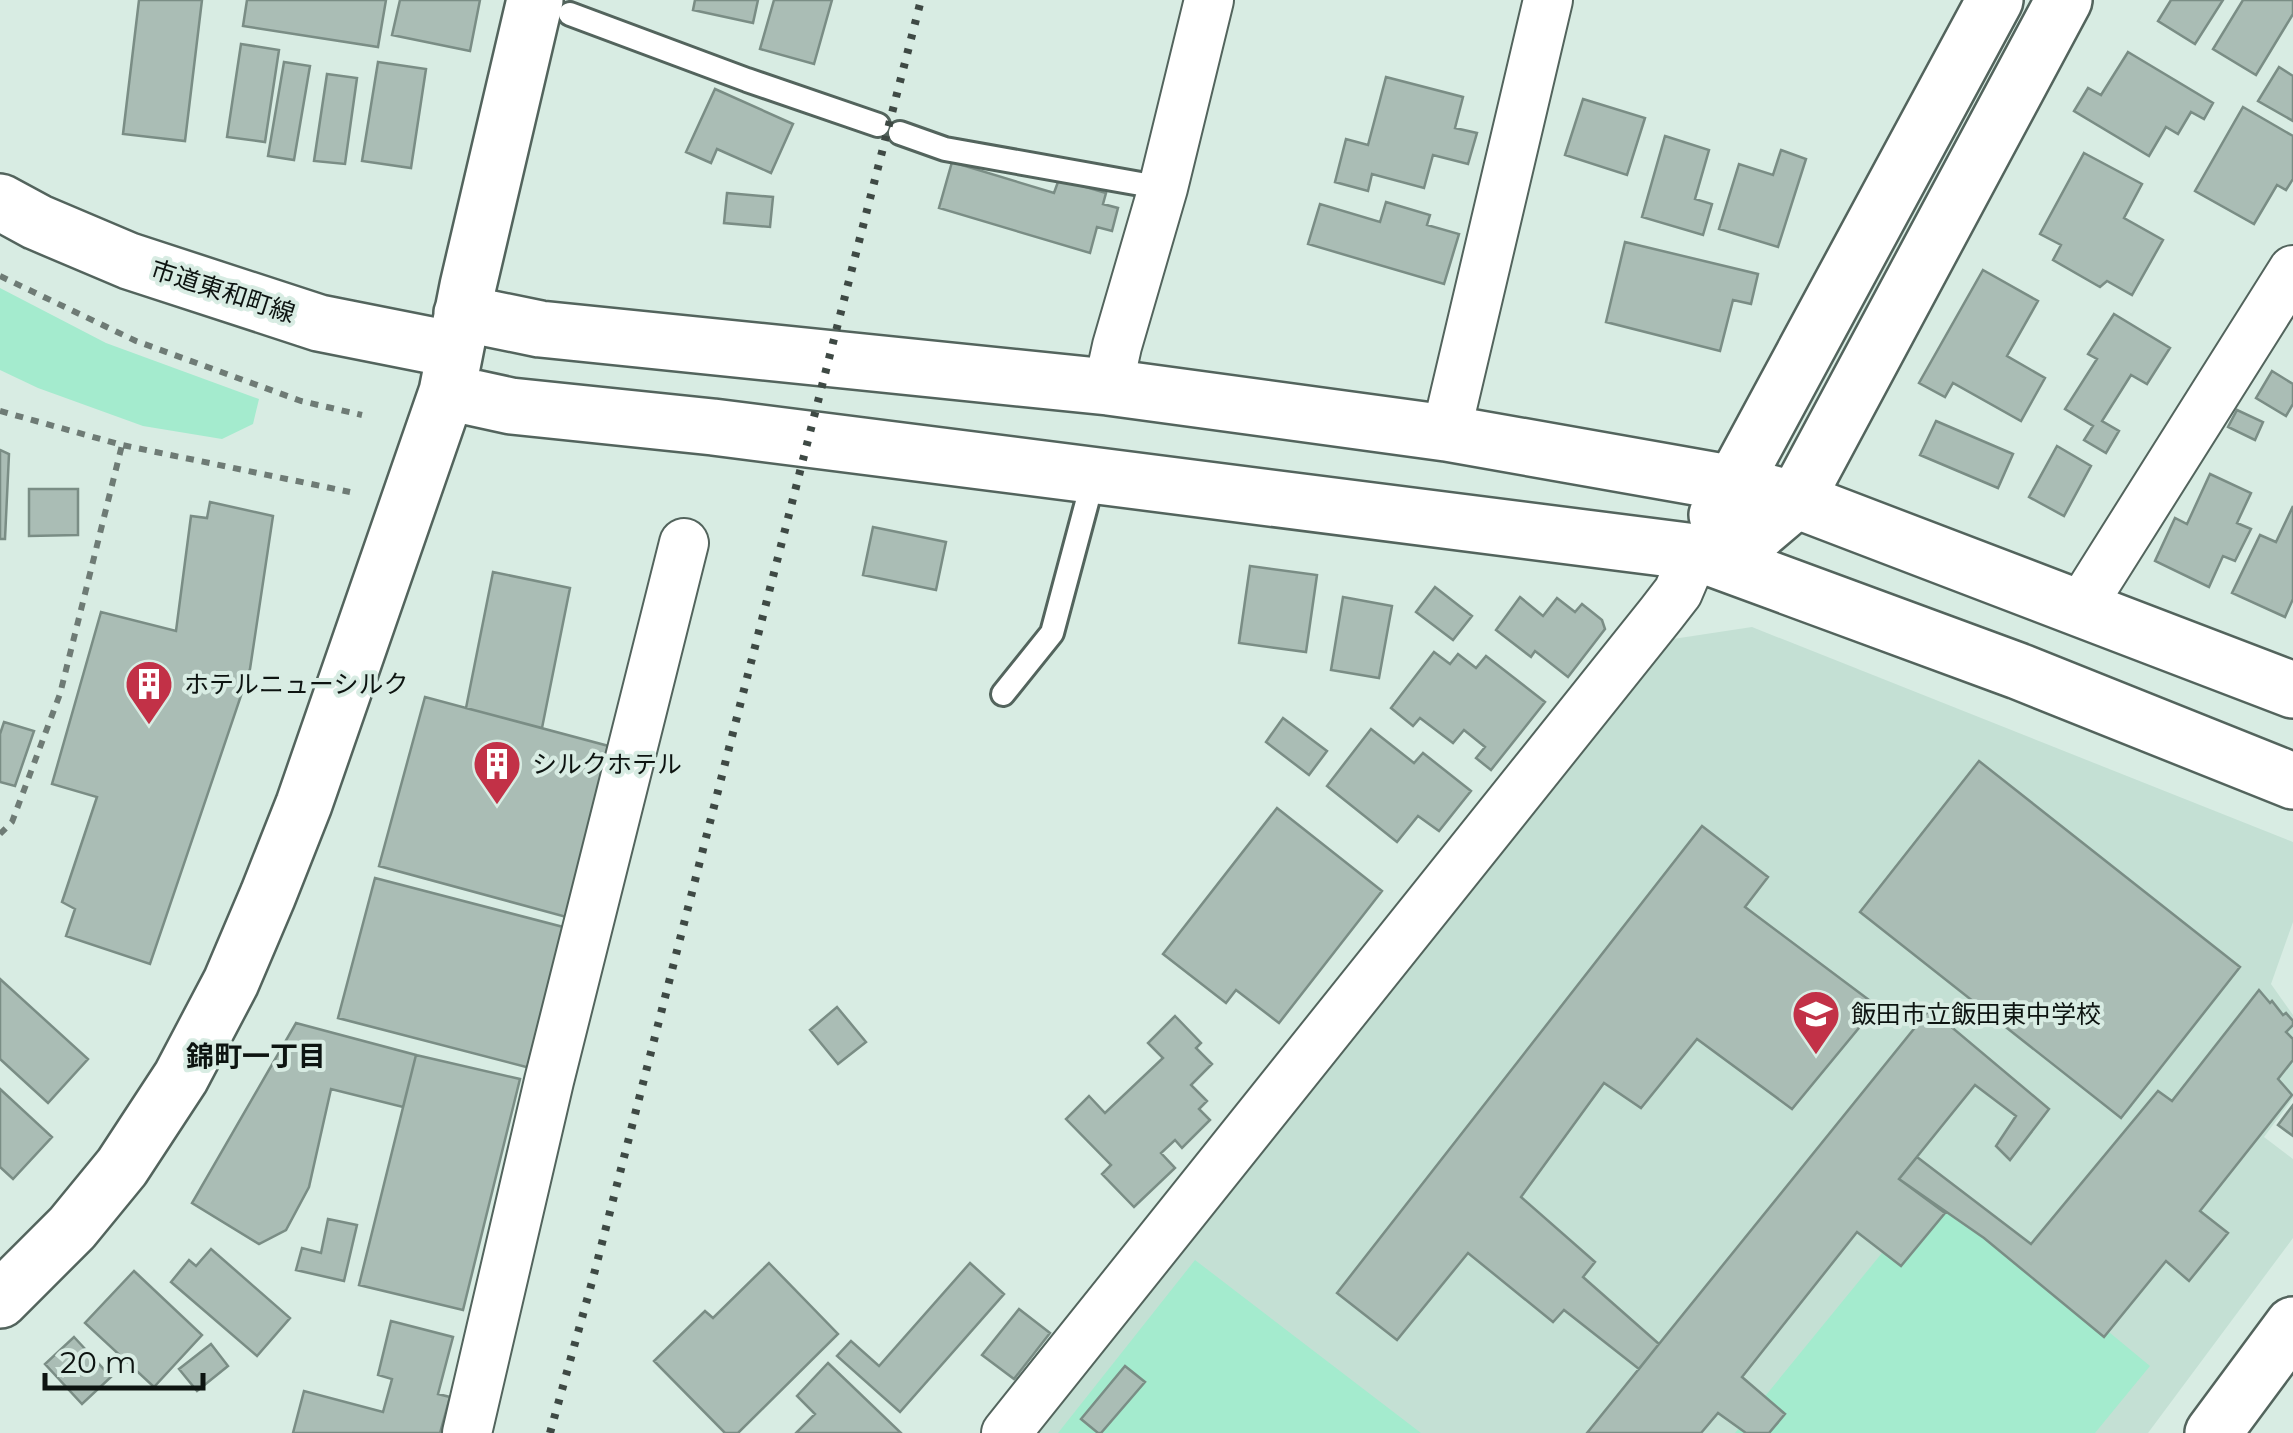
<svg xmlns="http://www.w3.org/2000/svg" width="2293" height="1433" font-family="Montserrat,'Noto Sans JP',sans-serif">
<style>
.built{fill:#c4e0d4}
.green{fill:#a4ebce}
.building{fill:#aabdb5;stroke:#7a8d85;stroke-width:2.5}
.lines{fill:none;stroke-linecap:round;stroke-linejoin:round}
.lane-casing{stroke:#53645d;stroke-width:28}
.street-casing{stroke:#53645d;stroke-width:52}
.secondary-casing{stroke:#53645d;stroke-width:60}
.path{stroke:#6e7b75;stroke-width:6;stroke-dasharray:8 8;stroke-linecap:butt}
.lane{stroke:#fff;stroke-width:22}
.street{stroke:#fff;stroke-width:48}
.secondary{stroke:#fff;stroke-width:55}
.rail{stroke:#3e4944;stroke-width:8;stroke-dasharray:5 10;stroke-linecap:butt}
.labels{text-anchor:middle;stroke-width:8;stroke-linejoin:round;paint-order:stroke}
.street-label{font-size:25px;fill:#0d1411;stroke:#d8ece3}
.poi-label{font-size:25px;fill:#0d1411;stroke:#d8ece3;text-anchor:start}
.neighbourhood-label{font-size:28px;font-weight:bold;fill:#0d1411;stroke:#d8ece3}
</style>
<rect width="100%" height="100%" fill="#d8ece3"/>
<path class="built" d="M1752,627L2293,842V922L2271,984L2293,1015V1098L2264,1137L2293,1159V1238L2148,1433H1037L1673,639Z"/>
<path class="green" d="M0,288L106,343L259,399L253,424L222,439L143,426L38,388L0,370Z
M1935,1188L2150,1366L2095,1433H1735Z
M1195,1260L1421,1433H1058Z"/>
<path class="building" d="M139,0H202L185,141L123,134Z
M247,0H386L378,47L243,26Z
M400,0H480L470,51L392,35Z
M695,0H758L753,23L693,10Z
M774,0H832L814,64L760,49Z
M2171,0H2223L2195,44L2158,21Z
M2243,0H2293V14L2256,75L2213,49Z
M241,44L279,50L265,142L227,137Z
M2128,52L2213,103L2204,119L2191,112L2178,134L2166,127L2149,156L2074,111L2088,88L2101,95Z
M284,62L310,66L294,160L268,156Z
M378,62L426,69L411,168L362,161Z
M2279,67L2293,76V121L2258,101Z
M327,74L357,78L345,164L314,161Z
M1386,77L1463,97L1455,128L1477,133L1468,164L1433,155L1424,188L1372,174L1368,191L1335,182L1346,139L1368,145Z
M715,89L793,124L771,173L717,149L711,163L686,152Z
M1583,99L1645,118L1627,175L1565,155Z
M2243,107L2293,136V179L2286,190L2277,185L2254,224L2195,191Z
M1665,136L1709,150L1695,199L1712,204L1703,235L1642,217Z
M1781,150L1806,159L1778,247L1719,229L1739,164L1773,175Z
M2084,153L2142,184L2124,218L2163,240L2132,295L2107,281L2100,287L2053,260L2061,245L2040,234Z
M952,162L1054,193L1059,179L1106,193L1103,204L1118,208L1112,231L1097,227L1090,253L939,208Z
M727,193L773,197L770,227L724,223Z
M1386,202L1430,215L1427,225L1459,234L1444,284L1308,244L1320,204L1380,222Z
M1625,242L1758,274L1751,304L1733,300L1720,351L1606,322Z
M1983,270L2038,301L2007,356L2045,378L2021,421L1953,383L1945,397L1919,383Z
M2114,314L2170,348L2147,384L2131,375L2102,421L2119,431L2106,453L2084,440L2093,426L2065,409L2097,359L2088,354Z
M2272,371L2293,384V404L2286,416L2256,398Z
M2237,410L2263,422L2255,440L2228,427Z
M1936,421L2013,454L1998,488L1920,455Z
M2057,446L2091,466L2064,516L2029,497Z
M0,450L9,454L5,539H0Z
M2210,474L2251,493L2237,523L2251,529L2235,561L2223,556L2209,587L2155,561L2175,518L2187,524Z
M29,489H78V535L29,536Z
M210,502L273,516L250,669L150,964L66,936L75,909L62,902L97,797L52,784L101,612L176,631L191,516L207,518Z
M2293,506V599L2285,617L2232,593L2260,535L2276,542Z
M873,527L946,542L936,590L863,575Z
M1250,566L1317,575L1306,652L1239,643Z
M493,572L570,588L542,728L466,708Z
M1435,587L1472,616L1453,640L1416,612Z
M1343,597L1392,606L1379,678L1331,670Z
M1520,597L1543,616L1557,598L1575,612L1582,604L1602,620L1605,629L1568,677L1535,651L1531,657L1496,630Z
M1434,652L1450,664L1458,654L1476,668L1486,656L1545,702L1491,770L1476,758L1485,747L1464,730L1453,743L1420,718L1413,726L1391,708Z
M425,697L616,748L570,918L379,866Z
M1283,718L1327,751L1309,775L1266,742Z
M4,722L34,731L15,786L0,782V734Z
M1371,729L1414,763L1423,753L1471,791L1439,831L1418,816L1397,842L1327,786Z
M1979,761L2240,967L2121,1118L1860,912Z
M1277,808L1382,891L1279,1023L1236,990L1226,1003L1163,954Z
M1702,826L1768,877L1745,907L1877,1006L1792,1109L1697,1039L1641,1108L1604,1083L1521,1197L1595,1262L1583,1277L1659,1344L1639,1369L1564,1310L1553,1322L1468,1253L1397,1340L1337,1293Z
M375,878L567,928L530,1068L338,1018Z
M0,979L88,1059L48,1103L0,1059Z
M2259,990L2270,1003L2272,1001L2283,1015L2286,1013L2293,1021V1025L2286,1032L2293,1039V1060L2278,1079L2292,1095L2200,1211L2228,1233L2189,1281L2166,1261L2104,1337L1984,1238L1899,1179L1917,1157L2031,1244L2158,1091L2172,1101Z
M837,1007L866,1042L838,1064L810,1030Z
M1930,1009L2049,1109L2010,1160L1996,1146L2016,1116L1975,1085L1899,1179L1945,1213L1901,1266L1857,1232L1742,1377L1785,1414L1769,1433H1746L1718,1413L1701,1433H1587Z
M1175,1016L1201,1043L1196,1048L1212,1064L1191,1085L1207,1101L1199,1109L1210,1120L1182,1148L1175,1140L1161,1153L1175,1168L1134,1207L1102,1174L1111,1165L1066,1119L1089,1096L1105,1113L1163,1058L1148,1043Z
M296,1023L416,1055L403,1107L331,1089L309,1187L286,1230L259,1244L192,1203Z
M416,1055L520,1079L463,1310L359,1285Z
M0,1089L52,1137L13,1179L0,1167Z
M2293,1105V1136L2278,1125Z
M328,1219L357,1225L344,1281L296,1270L302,1248L321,1253Z
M211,1249L290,1318L257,1356L171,1282L189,1260L196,1266Z
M769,1263L838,1334L738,1433H725L654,1361L705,1311L713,1318Z
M970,1263L1004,1294L900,1412L837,1356L851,1341L879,1366Z
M134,1271L202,1335L154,1387L85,1323Z
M1019,1309L1050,1333L1014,1379L982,1355Z
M391,1321L453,1337L438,1394L450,1397L440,1433H293L304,1391L383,1412L392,1379L378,1375Z
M74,1337L111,1377L82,1404L45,1364Z
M211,1344L228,1366L197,1391L179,1369Z
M828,1363L901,1433H796L815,1414L797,1396Z
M1125,1366L1145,1382L1101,1433H1098L1081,1419Z"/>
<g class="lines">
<g class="lane-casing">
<path id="lane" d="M570,14L747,80L878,125
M900,133L945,149L1163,188
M1003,694L1052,633L1094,476"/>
</g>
<g class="street-casing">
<path id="street" d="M1108,387L1117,346L1163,188L1209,0
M1446,433L1548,0
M2080,608L2293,270
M467,1433L549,1081L684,543
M1006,1433L1661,614L1678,592L1695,552"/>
</g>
<g class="secondary-casing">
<path id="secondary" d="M0,202L37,222L129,261L319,323L455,350
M462,313L540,329L1108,387L1446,433L1735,484L1796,500L2293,690
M447,392L511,406L713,427L1695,552L2018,671L2293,781
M1717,515L1995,0
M1723,562L1796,500L2064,0
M0,1300L72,1228L122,1167L181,1077L231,982L268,895L304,804L447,392L468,286L535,0
M2213,1433L2293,1325"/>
</g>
<path class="path" d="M0,276L136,341L301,401L362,415
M0,411L122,445L350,492
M0,834L12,822L60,694L122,445"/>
<use href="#lane" class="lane"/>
<use href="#street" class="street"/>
<use href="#secondary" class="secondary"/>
<path class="rail" d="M550,1433L592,1282L921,0"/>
</g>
<defs>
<g id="building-pin" transform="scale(2.5)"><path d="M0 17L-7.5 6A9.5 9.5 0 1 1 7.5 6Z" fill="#c23147" stroke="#d8ece3"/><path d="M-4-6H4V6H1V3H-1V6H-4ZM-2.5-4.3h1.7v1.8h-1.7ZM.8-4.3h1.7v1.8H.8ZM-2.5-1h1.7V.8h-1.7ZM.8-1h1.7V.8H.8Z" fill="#fff"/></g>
<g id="school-pin" transform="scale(2.5)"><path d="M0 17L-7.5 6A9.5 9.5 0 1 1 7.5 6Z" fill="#c23147" stroke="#d8ece3"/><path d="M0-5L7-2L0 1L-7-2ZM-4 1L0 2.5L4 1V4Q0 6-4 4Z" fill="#fff"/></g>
</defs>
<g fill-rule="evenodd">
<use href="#building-pin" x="149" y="684"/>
<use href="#building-pin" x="497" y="764"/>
<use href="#school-pin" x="1816" y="1014"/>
</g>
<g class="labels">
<g class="street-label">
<text transform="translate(223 291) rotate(18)" y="9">市道東和町線</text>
</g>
<g class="poi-label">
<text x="184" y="693">ホテルニューシルク</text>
<text x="532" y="773">シルクホテル</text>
<text x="1851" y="1023">飯田市立飯田東中学校</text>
</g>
<g class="neighbourhood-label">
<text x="256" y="1066">錦町一丁目</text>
</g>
</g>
<path d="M45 1373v15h158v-15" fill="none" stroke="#0d1411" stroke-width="5"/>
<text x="60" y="1373" font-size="30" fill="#0d1411" stroke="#d8ece3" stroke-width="8" paint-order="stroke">20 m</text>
</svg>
